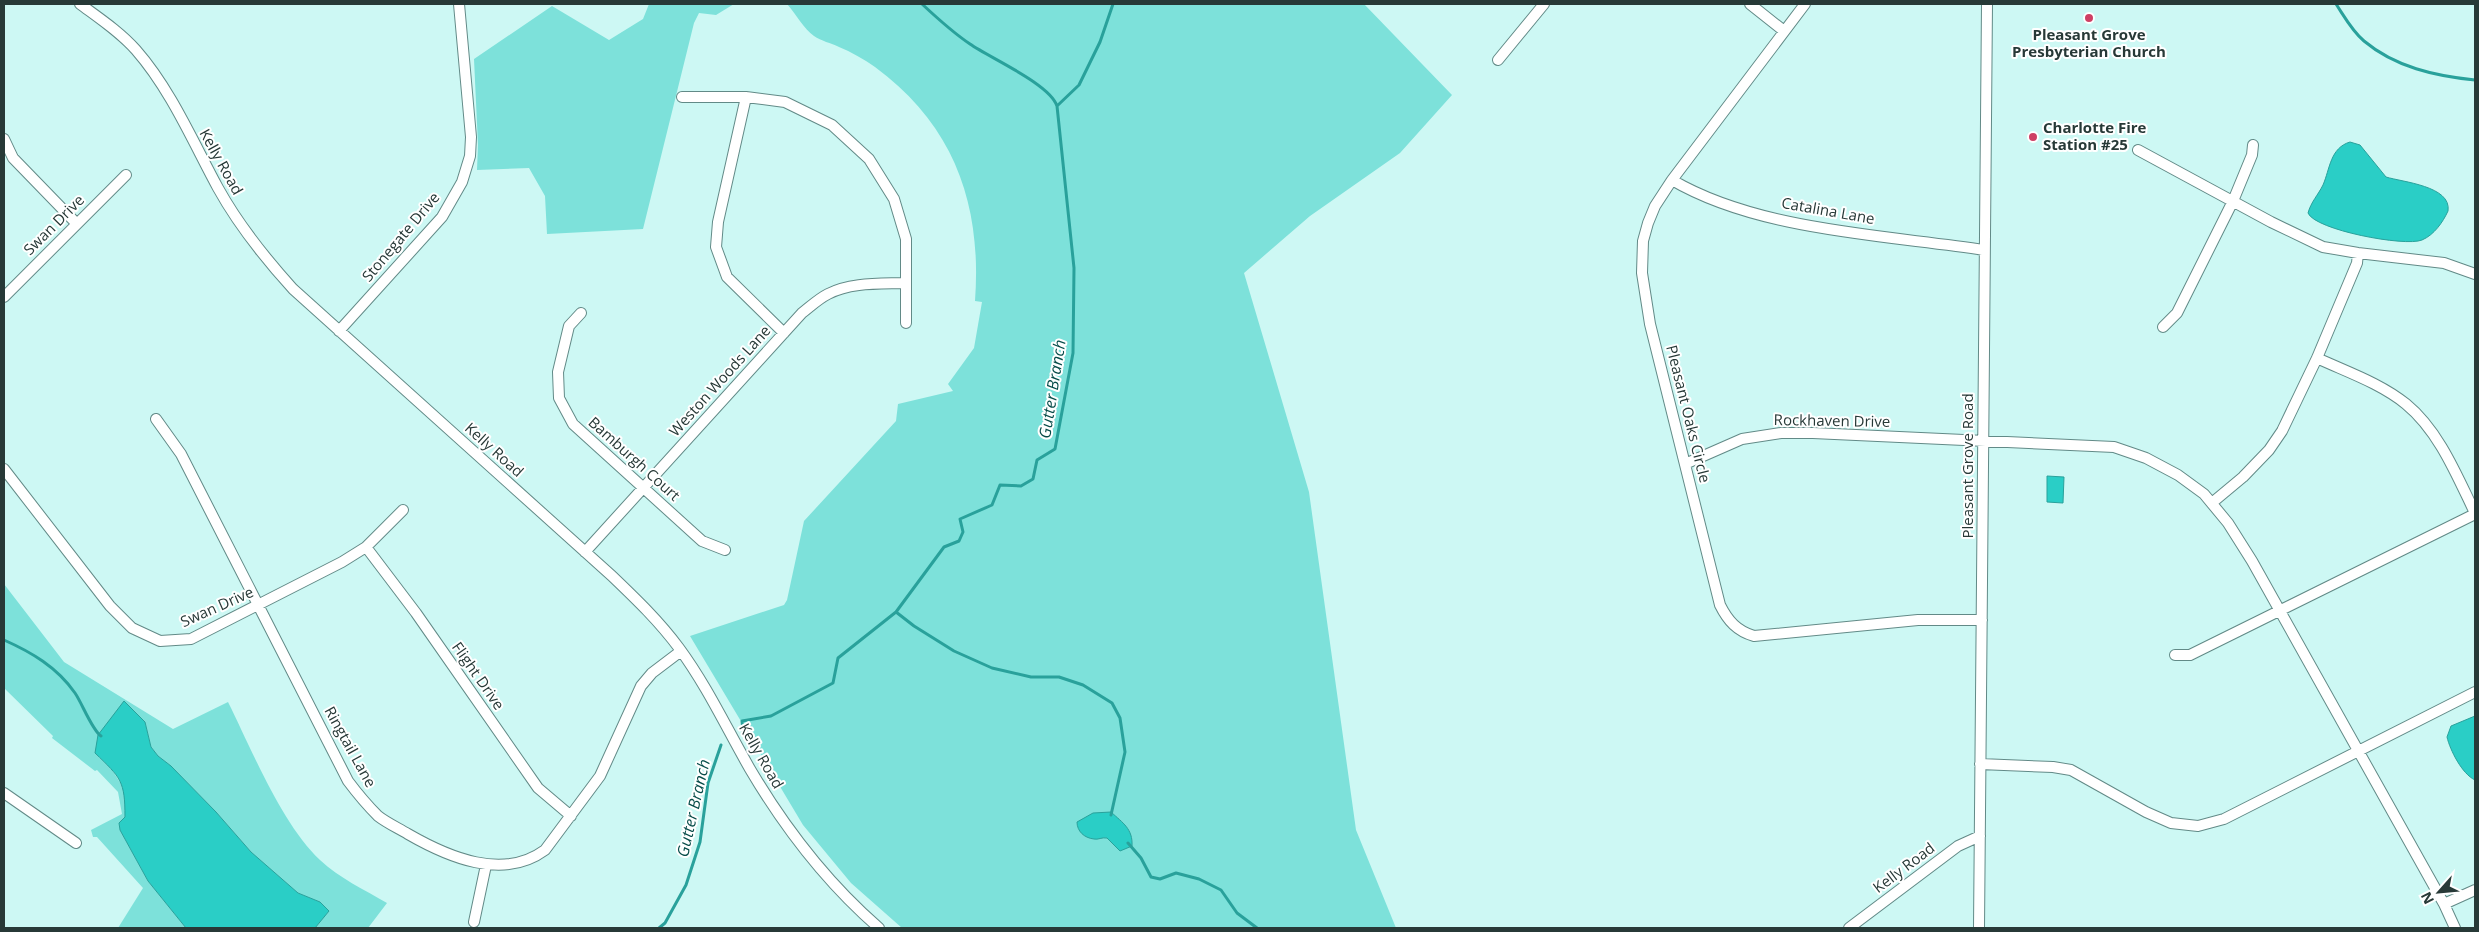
<svg xmlns="http://www.w3.org/2000/svg" width="2479" height="932" font-family="'Open Sans',sans-serif">
<style>
.green{fill:#7de1da}
.water{fill:#2acec6;stroke:#29a19b}
.lines{fill:none;stroke-linecap:round;stroke-linejoin:round}
.stream{stroke:#29a19b;stroke-width:3}
.minor-casing{stroke:#628a87;stroke-width:12}
.minor{stroke:#fff;stroke-width:10}
.poi-dot{fill:#ce3f64;stroke:#fff;stroke-width:2}
.labels{text-anchor:middle;stroke-width:4;stroke-linejoin:round;paint-order:stroke}
.poi-label{font-size:15px;font-weight:bold;fill:#273937;stroke:#fff}
.street-label{font-size:15px;fill:#273937;stroke:#fff}
.water-label{font-size:16px;font-style:italic;fill:#074c49;stroke:#fff}
</style>
<rect width="100%" height="100%" fill="#cdf8f4"/>
<path class="green" d="M649,4H734L716,15L699,13L694,23L643,229L547,234L545,196L529,168L477,170L478,145L474,59L552,6L609,40L643,19Z
M787,4H1364L1452,95L1400,153L1310,216L1244,273L1309,492L1356,830L1396,928H902L851,883L803,825L690,636L784,605L787,600L804,521L896,421L898,404L953,391L948,384L974,348L982,302L975,301C982,205 955,126 875,67C864,59 851,52 839,47C831,43 821,41 814,36C804,29 796,14 787,4Z
M4,584L64,662L173,729L228,702C252,750 281,823 320,860C339,878 365,890 387,903L368,928H315L329,911L320,902L298,893L251,852L216,812L171,766L158,756L151,747L145,722L95,753L112,770L125,790V817L119,823L120,830L148,881L186,928H118L143,888L97,837H93L91,830L122,814L118,792L97,770L95,771L52,738L53,736L4,688Z"/>
<path class="water" d="M2350,142L2360,145L2386,177C2402,182 2452,186 2448,211C2443,222 2434,235 2422,240C2405,247 2315,230 2308,213C2311,202 2318,195 2323,185C2330,169 2330,148 2350,142Z
M2047,476L2064,477L2063,503L2047,502Z
M124,701L145,722L151,747L158,756L171,766L216,812L251,852L298,893L320,902L329,911L315,928H186L148,881L120,830L119,823L125,817C125,781 121,778 95,753L98,735Z
M2475,716V780C2462,774 2450,750 2447,737L2451,726Z
M1111,812C1123,823 1133,829 1132,846L1120,851L1107,838C1102,837 1098,840 1094,839C1084,838 1077,831 1077,822L1093,813Z"/>
<g class="lines">
<path class="stream" d="M2336,4C2344,16 2352,31 2364,41C2395,67 2435,76 2475,80
M1057,106L1079,85L1100,42L1113,4
M896,612L914,626L954,651L992,668L1031,677H1059L1083,685L1112,703L1120,718L1125,752L1111,815
M4,640C31,652 57,667 75,693C82,703 92,730 101,736
M743,731L742,721L771,716L833,683L838,658L896,612L944,547L959,541L963,532L960,519L992,505L1000,485L1021,486L1033,479L1037,460L1055,449L1073,353L1074,268L1057,106C1050,84 990,58 970,44C952,32 937,18 922,4
M1128,843L1141,858L1151,877L1160,879L1176,873L1199,879L1221,890L1237,913L1257,928
M659,928L665,923L686,885L700,842L708,783L721,745"/>
<g class="minor-casing">
<path id="minor" d="M80,4C99,18 120,32 136,50C171,90 193,142 218,188C239,226 264,257 293,289L612,576C636,599 659,621 679,648C707,686 727,729 750,769C786,830 826,882 879,928
M1750,4L1784,31
M1805,4L1672,180L1655,206L1648,223L1643,241L1642,273L1650,324L1720,605C1728,621 1737,631 1754,636L1918,620H1982
M1498,60L1544,4
M682,97H746L785,102L832,125L869,159L894,199L906,239V323
M746,97L718,222L716,247L727,277L784,333
M4,139L13,158L77,224
M2138,150L2271,222L2323,247L2358,253L2444,263L2475,274
M1672,180C1759,231 1886,235 1984,250
M4,297L126,175
M581,313L569,326L558,372L559,398L573,424L702,541L725,550
M2163,327L2177,313L2233,201L2252,155L2253,145
M339,331L442,217L462,182L470,156L471,137L459,4
M2317,358C2347,372 2380,383 2406,404C2439,431 2457,476 2475,513
M156,419L181,454L348,781C357,793 367,805 378,816C387,823 398,828 408,834C448,857 503,881 545,850L600,776L641,686L652,673L681,651
M1685,464L1742,439L1781,433H1813L2114,447L2146,458L2178,475L2204,494L2228,523L2252,561L2444,904L2455,928
M4,469L110,606L132,628L160,641L191,639L342,562L366,547L403,510
M2213,502L2243,477L2269,450L2282,431L2317,358L2357,263L2358,253
M366,547L416,613L538,788L571,816
M585,552L802,313C810,307 818,299 828,294C851,282 880,284 906,283
M2175,655H2190L2475,514
M1980,764L2053,767L2071,770L2146,812L2171,823L2198,826L2224,819L2475,692
M4,793L76,843
M2444,904L2475,890
M474,922L486,865
M1849,928L1958,846L1980,836
M1979,928L1987,4"/>
</g>
<use href="#minor" class="minor"/>
</g>
<g class="poi-dot">
<circle cx="2089" cy="18" r="5"/>
<circle cx="2033" cy="137" r="5"/>
</g>
<g class="labels">
<g class="poi-label">
<text x="2089" y="40">Pleasant Grove<tspan x="2089" dy="17">Presbyterian Church</tspan></text>
<text x="2043" y="133" text-anchor="start">Charlotte Fire<tspan x="2043" dy="17">Station #25</tspan></text>
</g>
<g class="street-label">
<text transform="translate(221 162) rotate(61)" y="5">Kelly Road</text>
<text transform="translate(1828 211) rotate(10)" y="5">Catalina Lane</text>
<text transform="translate(54 225) rotate(-45)" y="5">Swan Drive</text>
<text transform="translate(401 237) rotate(-50)" y="5">Stonegate Drive</text>
<text transform="translate(720 381) rotate(-48)" y="5">Weston Woods Lane</text>
<text transform="translate(1688 414) rotate(76)" y="5">Pleasant Oaks Circle</text>
<text transform="translate(1832 421) rotate(1)" y="5">Rockhaven Drive</text>
<text transform="translate(494 450) rotate(42)" y="5">Kelly Road</text>
<text transform="translate(634 459) rotate(42)" y="5">Bamburgh Court</text>
<text transform="translate(1968 466) rotate(-90)" y="5">Pleasant Grove Road</text>
<text transform="translate(217 607) rotate(-24)" y="5">Swan Drive</text>
<text transform="translate(478 676) rotate(55)" y="5">Flight Drive</text>
<text transform="translate(350 747) rotate(61)" y="5">Ringtail Lane</text>
<text transform="translate(761 756) rotate(60)" y="5">Kelly Road</text>
<text transform="translate(1904 868) rotate(-37)" y="5">Kelly Road</text>
</g>
<g class="water-label">
<text transform="translate(1052 389) rotate(-81)" y="6">Gutter Branch</text>
<text transform="translate(693 808) rotate(-77)" y="6">Gutter Branch</text>
</g>
</g>
<rect width="2479" height="932" fill="none" stroke="#273937" stroke-width="10"/>
<g transform="translate(2439 892) rotate(243)" stroke="#ffffff" stroke-width="4" paint-order="stroke">
<path d="M0-4L9 19L0 12L-9 19Z" fill="#273937"/>
<text y="-8" font-size="14" font-weight="bold" text-anchor="middle" fill="#273937">N</text>
</g>
</svg>
